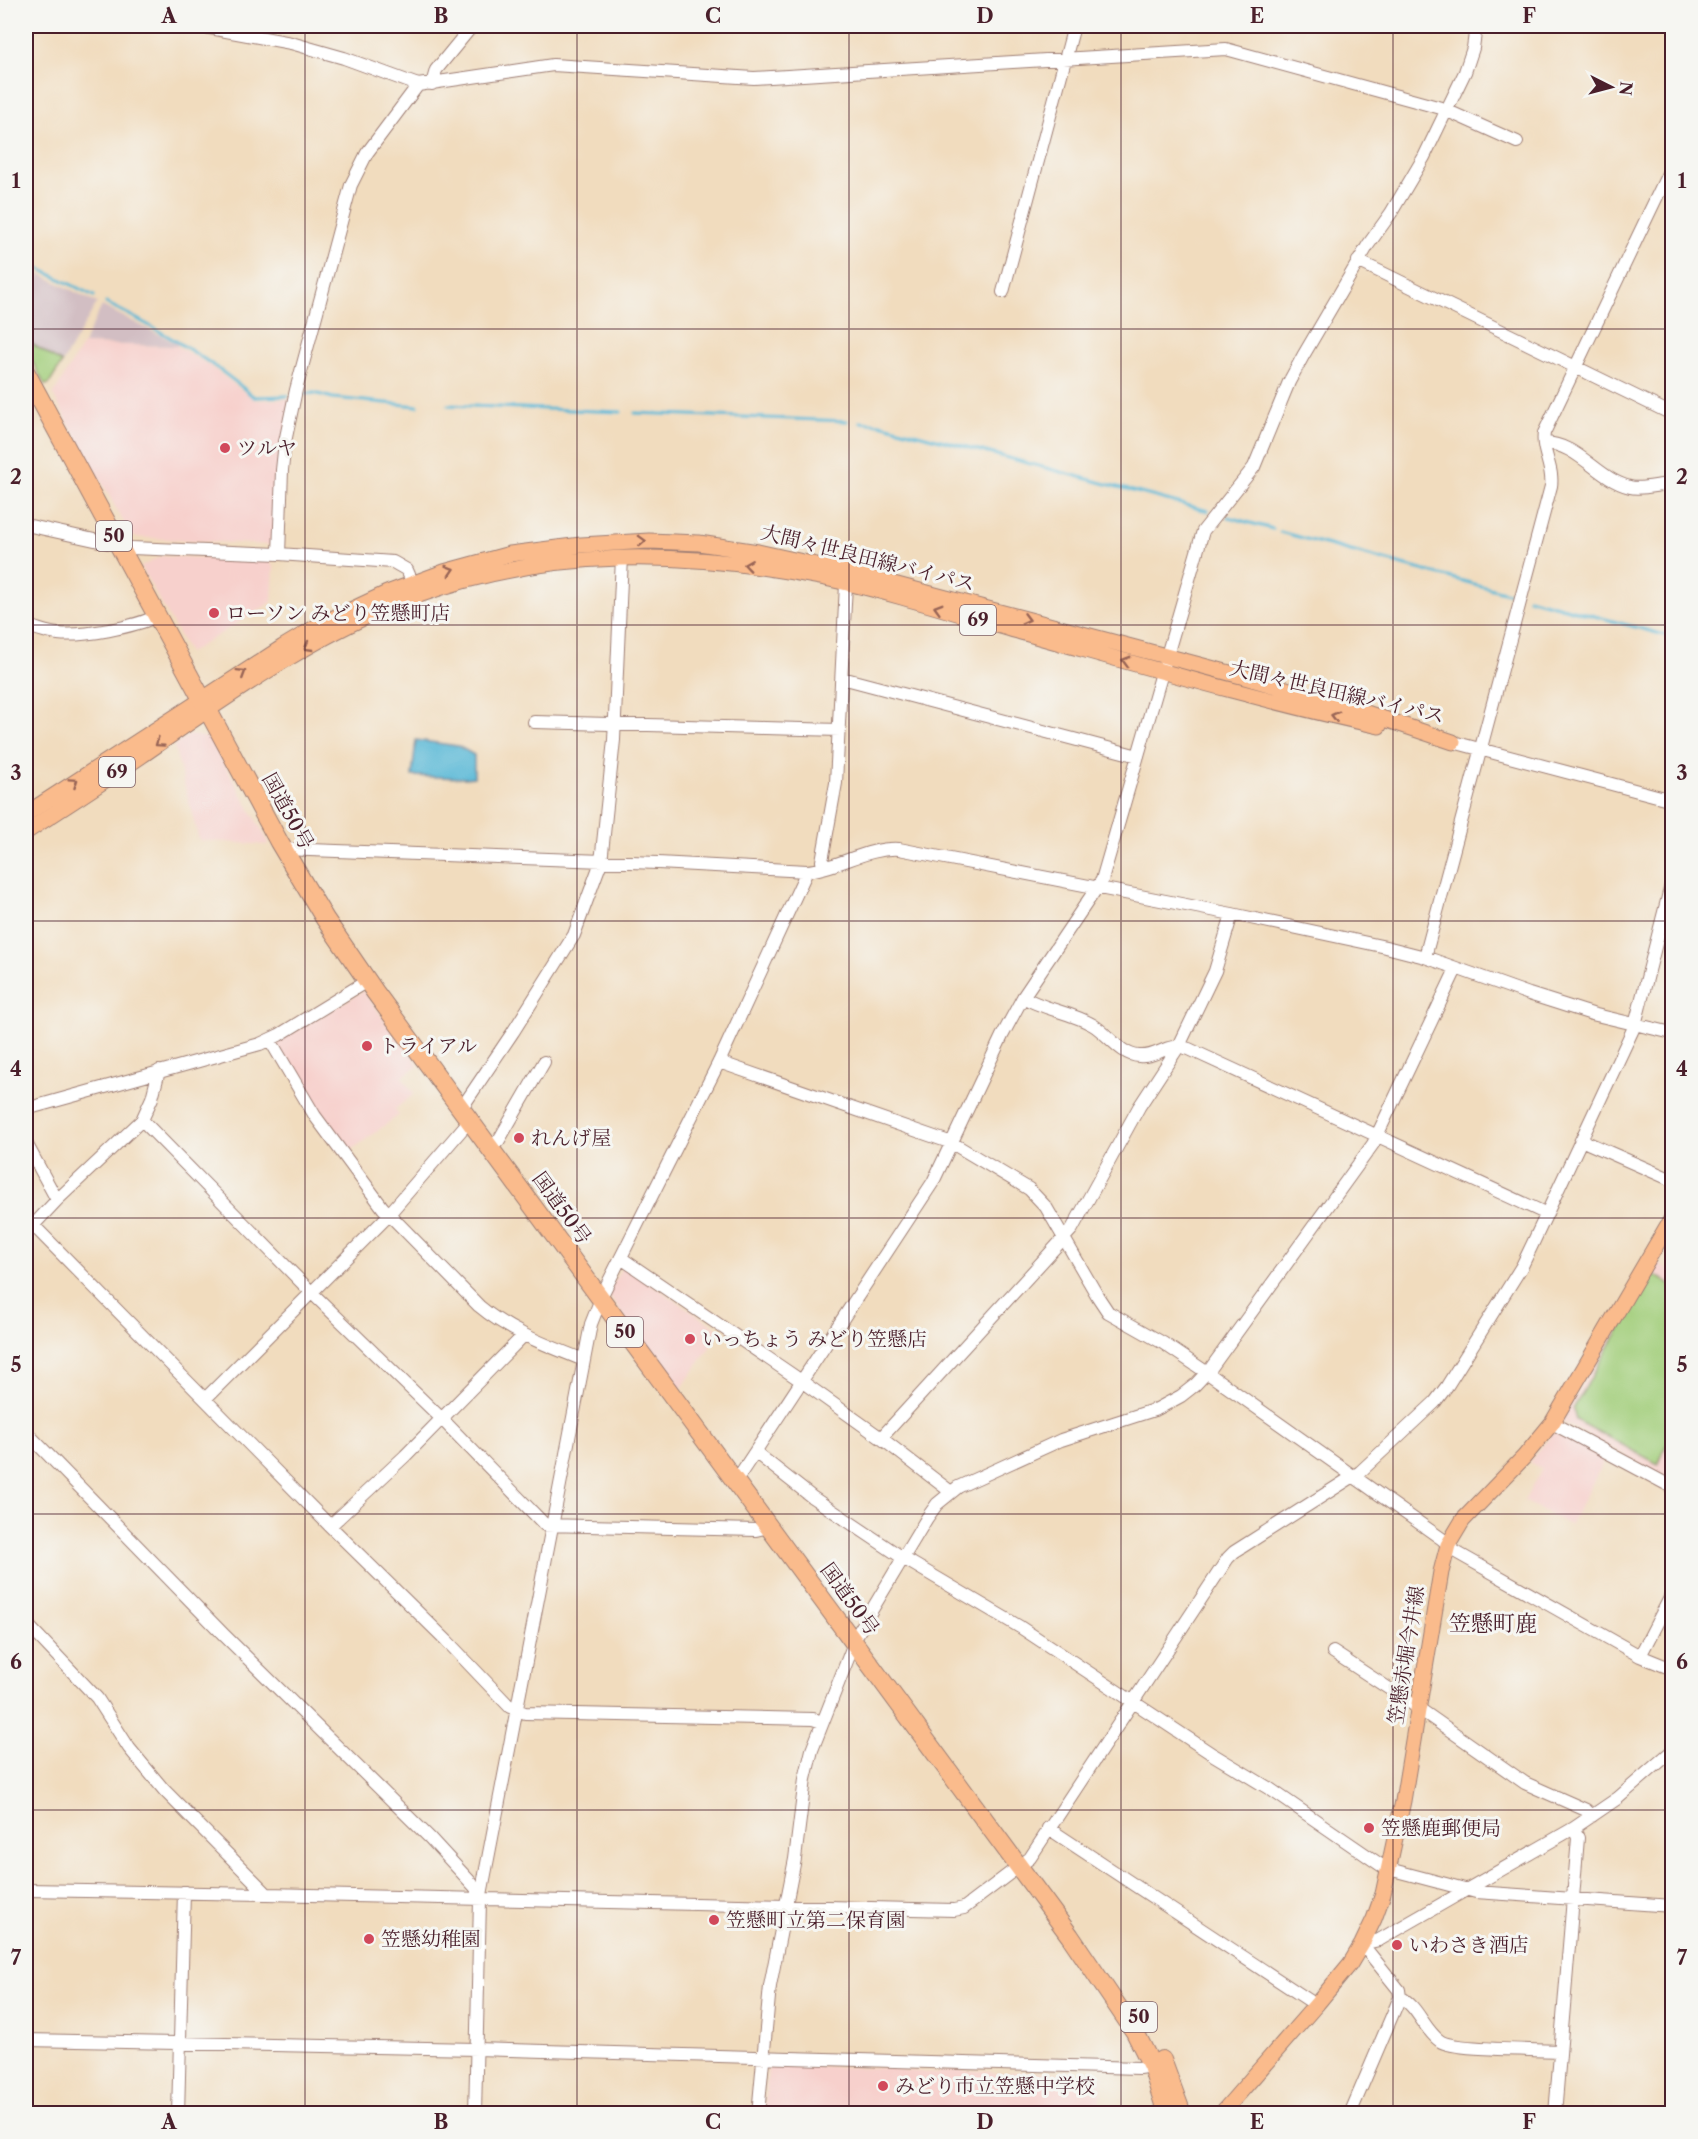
<svg xmlns="http://www.w3.org/2000/svg" width="1698" height="2139" font-family="'Libre Caslon Text','Noto Serif JP',serif">
<style>
.built{fill:#f7d0cc}
.industrial{fill:#d2bec3}
.green{fill:#a2ce7a;stroke:#767652;stroke-width:1.5}
.water{fill:#57b7d6;stroke:#506b80;stroke-width:1.5}
.lines{fill:none;stroke-linecap:round;stroke-linejoin:round}
.stream{stroke:#57b7d6;stroke-width:3}
.minor-casing{stroke:#9e7e74;stroke-width:14}
.major-casing{stroke:#9e7e74;stroke-width:17}
.highway-casing{stroke:#9e7e74;stroke-width:20}
.minor{stroke:#fff;stroke-width:12}
.major{stroke:#fabb8c;stroke-width:15}
.highway{stroke:#fabb8c;stroke-width:18}
.oneway{stroke:#996557}
.grid{fill:none;stroke:#4a1f2b;stroke-width:1.5;stroke-opacity:0.55}
.poi-dot{fill:#d1495b;stroke:#f6f6f2;stroke-width:2}
.labels{text-anchor:middle;stroke-width:6;stroke-linejoin:round;paint-order:stroke}
.shield{fill:#f6f6f2;stroke:#7e6067;stroke-width:1.5}
.shield-label{font-size:18px;font-weight:bold;fill:#4a1f2b}
.poi-label{font-size:20px;fill:#4a1f2b;stroke:#f6f6f2;text-anchor:start}
.street-label{font-size:20px;fill:#4a1f2b;stroke:#f6f6f2}
.quarter-label{font-size:22px;fill:#4a1f2b;stroke:#f6f6f2}
.neatline{fill:none;stroke:#4a1f2b;stroke-width:2}
.grid-label{font-size:20px;text-anchor:middle;font-weight:bold;fill:#4a1f2b}
</style>
<rect width="100%" height="100%" fill="#f6f6f2"/>
<filter id="ink" filterUnits="userSpaceOnUse"><feTurbulence type="fractalNoise" baseFrequency=".0167" numOctaves="2"/><feDisplacementMap in="SourceGraphic" scale="12" xChannelSelector="R" yChannelSelector="G"/><feConvolveMatrix kernelMatrix="1 2 1 2 8 2 1 2 1" color-interpolation-filters="sRGB"/></filter>
<filter id="wash" filterUnits="userSpaceOnUse"><feTurbulence type="fractalNoise" baseFrequency=".008" numOctaves="4" result="noise"/><feDisplacementMap in="SourceGraphic" scale="24" xChannelSelector="R" yChannelSelector="G"/><feGaussianBlur stdDeviation="1.35" result="paint"/><feColorMatrix in="noise" values="0 0 0 0 0 0 0 0 0 0 0 0 0 0 0 0 0 1.4 0 .05"/><feComposite in="paint" operator="in"/></filter>
<g filter="url(#wash)">
<rect width="100%" height="100%" fill="#f1dcbe"/>
<path class="built" d="M83,344L177,346L210,366L255,400L290,399L275,542L271,545L132,537L53,395Z
M161,556L269,561L274,567L272,602L189,653L141,567Z
M189,735L210,738L268,841L267,845L199,840L174,746Z
M363,991L419,1065L402,1077L414,1094L395,1109L399,1115L346,1154L278,1047L279,1041Z
M1654,1261L1672,1273V1481L1561,1421Z
M624,1266L721,1331L679,1392L609,1296V1291L622,1267Z
M1554,1432L1607,1456L1570,1525L1524,1501L1542,1469L1529,1462Z
M771,2065L888,2068L938,2074L939,2071L947,2072V2070L991,2071L994,2073L1007,2074L1010,2072L1103,2075L1099,2112L1105,2113L764,2114L768,2067Z"/>
<path class="industrial" d="M40,274L97,303L62,363L26,340V302Z
M102,306L178,344L177,346L83,344Z"/>
<path class="green" d="M26,340L62,363L49,384L45,385L26,350Z
M1655,1275L1672,1286V1435L1658,1464L1576,1420L1573,1409L1650,1276Z"/>
<path class="water" d="M416,740L458,746L474,755V777L464,778L412,776Z"/>
<g class="lines">
<path class="stream" d="M26,262L94,296
M106,303C159,329 209,358 254,397L288,396
M301,394L314,393L333,398L418,406
M448,405L621,412
M635,413L847,421
M860,422L880,424L1208,511
M1228,517L1273,529
M1280,532L1515,595
M1528,598L1672,637"/>
</g>
</g>
<g filter="url(#ink)">
<g class="lines">
<g class="minor-casing">
<path id="minor" d="M199,26L291,43L344,58L418,85L553,65L754,78L1226,49L1441,108L1517,142
M432,84L436,70L472,26
M1358,261L1672,414
M1003,292L1074,26
M1544,443C1578,443 1597,479 1630,487C1643,490 1659,484 1672,484
M26,525L131,548L279,554L393,562L407,570L413,584
M279,554L282,470L285,442L296,390L351,185L367,153L418,85
M26,626C36,628 47,633 58,634C82,637 135,627 157,616
M842,678L1138,756
M534,722L840,730
M1453,742L1672,800
M283,849L658,863L807,871C838,868 868,847 899,849L1232,914L1386,947L1425,957L1529,994L1592,1014L1672,1033
M823,868L822,861L836,783L846,584
M1425,957L1551,486C1554,468 1541,451 1544,433L1672,165
M1023,997C1045,1010 1071,1012 1093,1025C1108,1034 1121,1055 1139,1056C1159,1058 1166,1041 1189,1049L1547,1214
M270,1040L315,1116L383,1208L479,1306C510,1332 546,1345 584,1360
M719,1062L952,1143L1029,1189L1046,1207L1098,1297L1108,1312L1163,1343L1212,1376L1442,1539L1454,1551L1640,1656L1672,1669
M26,1109L260,1044L279,1035L367,981
M461,1109L513,1032L574,935L601,862L614,740L622,557
M142,1120L312,1293L442,1419L545,1525L756,1530L769,1527
M1581,1140L1672,1180
M26,1143L57,1200
M490,1149L499,1140L544,1062
M33,1225L330,1526L447,1641L510,1707L525,1713L813,1719L822,1722
M26,1233L57,1200L142,1120L152,1098L159,1071
M621,1258L797,1378L881,1438L951,1492
M205,1399L383,1221L470,1120
M1552,1423L1672,1487
M26,1432L224,1635L430,1838L476,1888L480,1899
M881,1438L1072,1229L1139,1107L1179,1046L1215,971L1232,914
M755,1452L812,1497L903,1558L1020,1627L1212,1754L1270,1789L1385,1868L1476,1892L1672,1906
M734,1479L741,1473L933,1182L1002,1036L1023,997L1102,880L1203,531L1254,467L1289,382L1303,356L1368,245L1391,213L1424,157L1465,72L1473,48L1476,26
M330,1526L405,1456L523,1336
M26,1623L97,1698L129,1748L164,1790L267,1894
M1333,1652L1411,1703L1525,1783L1586,1810L1592,1816
M1640,1656L1672,1594
M1048,1828L1316,2005
M26,1890L267,1894L954,1910L964,1908L1030,1858L1228,1558L1234,1552L1360,1472L1435,1402L1447,1386L1522,1266L1533,1243L1635,1025L1672,881
M1362,1944L1379,1940L1574,1828L1618,1798L1672,1751
M1400,1997C1418,2006 1424,2030 1440,2041C1454,2051 1538,2049 1560,2051
M26,2040L477,2049L1139,2068L1152,2066
M178,2114L184,1892
M475,2114L480,1900L591,1324L604,1291L719,1062L807,871
M758,2114L770,1986L795,1859L805,1779L812,1750L858,1633L927,1518L937,1504L958,1487L1061,1440L1157,1409L1181,1396L1195,1385L1211,1368L1373,1144L1456,969
M1350,2114L1400,1997L1399,1990L1362,1944
M1555,2114L1578,1838L1574,1828"/>
</g>
<g class="major-casing">
<path id="major" d="M26,814L283,647L321,624L387,593L444,572L510,554L581,545L649,541L699,543L758,552L848,572L1241,676L1349,707L1453,742
M26,832C64,807 103,782 141,756C228,696 316,632 416,596C550,547 687,550 825,578C891,592 956,613 1021,632C1140,665 1259,700 1379,726
M1221,2114L1316,2005L1350,1964L1362,1944L1374,1919L1383,1894L1403,1801L1441,1572L1448,1545L1463,1520L1524,1457L1552,1423L1672,1218"/>
</g>
<g class="highway-casing">
<path id="highway" d="M26,373L279,842L325,919L375,992L1070,1936L1135,2032L1152,2066L1167,2114
M1162,2060L1182,2114"/>
</g>
<use href="#minor" class="minor"/>
<use href="#major" class="major"/>
<use href="#highway" class="highway"/>
</g>
<defs><path id="oneway-chevron" d="M-2-3.5L2.5 0L-2 3.5" fill="none" stroke-width="1.6" stroke-linecap="round" stroke-linejoin="round" transform="scale(1.5)"/></defs>
<g class="oneway">
<use href="#oneway-chevron" transform="translate(642 541) rotate(-2)"/>
<use href="#oneway-chevron" transform="translate(748 565) rotate(-172)"/>
<use href="#oneway-chevron" transform="translate(450 570) rotate(-18)"/>
<use href="#oneway-chevron" transform="translate(938 608) rotate(-164)"/>
<use href="#oneway-chevron" transform="translate(1026 619) rotate(15)"/>
<use href="#oneway-chevron" transform="translate(308 647) rotate(150)"/>
<use href="#oneway-chevron" transform="translate(1126 661) rotate(-164)"/>
<use href="#oneway-chevron" transform="translate(242 673) rotate(-32)"/>
<use href="#oneway-chevron" transform="translate(1335 716) rotate(-166)"/>
<use href="#oneway-chevron" transform="translate(159 743) rotate(145)"/>
<use href="#oneway-chevron" transform="translate(74 782) rotate(-34)"/>
</g>
</g>
<path class="grid" d="M305,26V2114M577,26V2114M849,26V2114M1121,26V2114M1393,26V2114M26,329H1672M26,625H1672M26,921H1672M26,1218H1672M26,1514H1672M26,1810H1672"/>
<g class="poi-dot">
<circle cx="225" cy="448" r="6"/>
<circle cx="214" cy="613" r="6"/>
<circle cx="367" cy="1046" r="6"/>
<circle cx="519" cy="1138" r="6"/>
<circle cx="690" cy="1339" r="6"/>
<circle cx="1369" cy="1828" r="6"/>
<circle cx="714" cy="1920" r="6"/>
<circle cx="369" cy="1939" r="6"/>
<circle cx="1397" cy="1945" r="6"/>
<circle cx="883" cy="2086" r="6"/>
</g>
<g class="labels">
<g class="shield">
<rect x="96" y="521" width="36" height="30" rx="4.5"/>
<rect x="960" y="605" width="36" height="30" rx="4.5"/>
<rect x="99" y="757" width="36" height="30" rx="4.5"/>
<rect x="607" y="1317" width="36" height="30" rx="4.5"/>
<rect x="1121" y="2002" width="36" height="30" rx="4.5"/>
</g>
<g class="shield-label">
<text x="114" y="542">50</text>
<text x="978" y="626">69</text>
<text x="117" y="778">69</text>
<text x="625" y="1338">50</text>
<text x="1139" y="2023">50</text>
</g>
<g class="poi-label">
<text x="237" y="455">ツルヤ</text>
<text x="226" y="620">ローソン みどり笠懸町店</text>
<text x="379" y="1053">トライアル</text>
<text x="531" y="1145">れんげ屋</text>
<text x="702" y="1346">いっちょう みどり笠懸店</text>
<text x="1381" y="1835">笠懸鹿郵便局</text>
<text x="726" y="1927">笠懸町立第二保育園</text>
<text x="381" y="1946">笠懸幼稚園</text>
<text x="1409" y="1952">いわさき酒店</text>
<text x="895" y="2093">みどり市立笠懸中学校</text>
</g>
<g class="street-label">
<text transform="translate(868 558) rotate(14)" y="7">大間々世良田線バイパス</text>
<text transform="translate(1337 692) rotate(13)" y="7">大間々世良田線バイパス</text>
<text transform="translate(288 811) rotate(61)" y="7">国道50号</text>
<text transform="translate(562 1208) rotate(54)" y="7">国道50号</text>
<text transform="translate(850 1599) rotate(54)" y="7">国道50号</text>
<text transform="translate(1406 1655) rotate(-81)" y="7">笠懸赤堀今井線</text>
</g>
<g class="quarter-label">
<text x="1493" y="1631">笠懸町鹿</text>
</g>
</g>
<rect width="1698" height="2139" fill="none" stroke="#f6f6f2" stroke-width="66"/>
<g transform="translate(1611 87) rotate(96)" stroke="#f6f6f2" stroke-width="4.5" paint-order="stroke">
<path d="M0-4.5L10 22L0 15L-10 22Z" fill="#4a1f2b"/>
<text y="-9" font-size="16" font-weight="bold" text-anchor="middle" fill="#4a1f2b">N</text>
</g>
<rect x="33" y="33" width="1632" height="2073" class="neatline"/>
<g class="grid-label">
<text x="169" y="23">A</text>
<text x="441" y="23">B</text>
<text x="713" y="23">C</text>
<text x="985" y="23">D</text>
<text x="1257" y="23">E</text>
<text x="1529" y="23">F</text>
<text x="16" y="188">1</text>
<text x="1682" y="188">1</text>
<text x="16" y="484">2</text>
<text x="1682" y="484">2</text>
<text x="16" y="780">3</text>
<text x="1682" y="780">3</text>
<text x="16" y="1076">4</text>
<text x="1682" y="1076">4</text>
<text x="16" y="1372">5</text>
<text x="1682" y="1372">5</text>
<text x="16" y="1669">6</text>
<text x="1682" y="1669">6</text>
<text x="16" y="1965">7</text>
<text x="1682" y="1965">7</text>
<text x="169" y="2129">A</text>
<text x="441" y="2129">B</text>
<text x="713" y="2129">C</text>
<text x="985" y="2129">D</text>
<text x="1257" y="2129">E</text>
<text x="1529" y="2129">F</text>
</g>
</svg>
